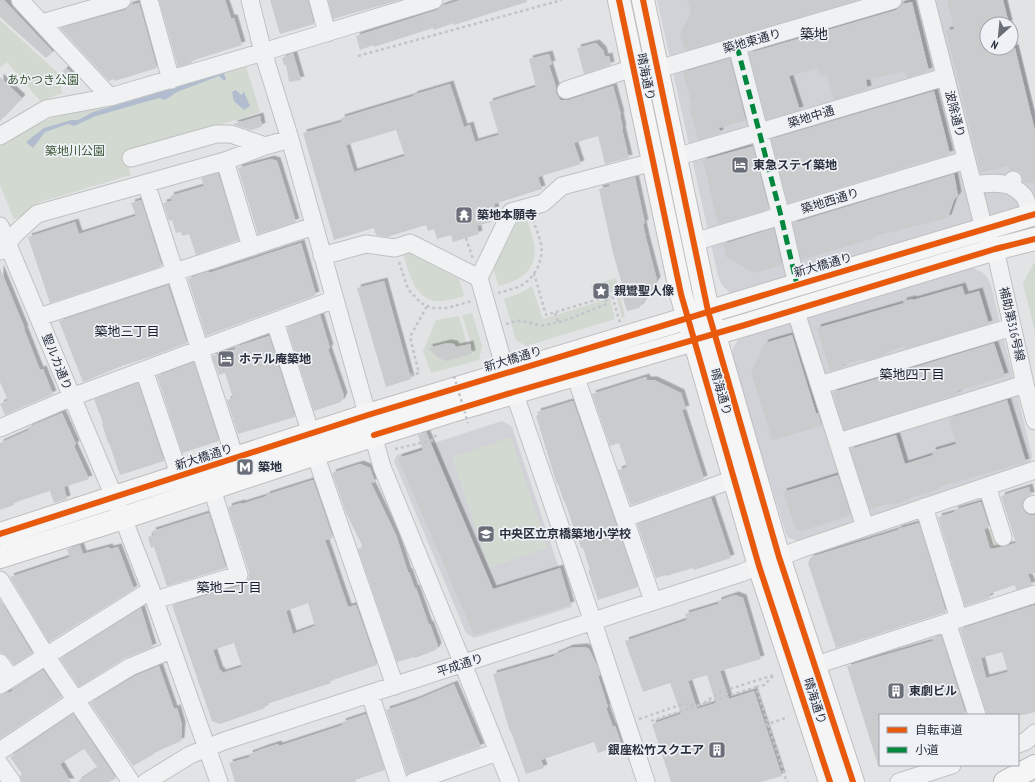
<svg xmlns="http://www.w3.org/2000/svg" width="1035" height="782" font-family="'PT Sans Narrow','Noto Sans JP',sans-serif">
<style>
.built{fill:#d0d2d8;fill-rule:evenodd}
.green{fill:#d1d9d1}
.water{fill:#b1bdce}
.building{fill:#c9cbcd;fill-rule:evenodd;filter:url(#shadow)}
.lines{fill:none;stroke-linecap:round;stroke-linejoin:round}
.minor-casing{stroke:#bfc1c3;stroke-width:19}
.major-casing{stroke:#bebfc2;stroke-width:24}
.highway-casing{stroke:#b3b6ba;stroke-width:24}
.path{stroke:#c2c4c9;stroke-width:2.5;stroke-dasharray:3 3;stroke-linecap:butt}
.minor{stroke:#f0f1f2;stroke-width:17}
.major{stroke:#f5f5f6;stroke-width:22}
.highway{stroke:#f5f5f6;stroke-width:22}
.path-bridge{stroke:#c2c4c9;stroke-width:2.5;stroke-dasharray:3 3;stroke-linecap:butt}
.quiet{stroke:#00873e;stroke-width:5;stroke-dasharray:10 5;stroke-linecap:butt}
.cycleway-casing{stroke:#eef1f5;stroke-width:8}
.cycleway{stroke:#e8590c;stroke-width:6}
.labels{text-anchor:middle;stroke-width:3.5;stroke-linejoin:round;paint-order:stroke}
.street-label{font-size:12px;fill:#2a2f3d;stroke:#eef1f5}
.park-label{font-size:12px;fill:#3c5738;stroke:#eef1f5}
.poi-label{font-size:12px;font-weight:bold;fill:#2a2f3d;stroke:#eef1f5;text-anchor:start}
.neighbourhood-label{font-size:13px;fill:#1c202d;stroke:#eef1f5}
.quarter-label{font-size:14px;fill:#1c202d;stroke:#eef1f5}
</style>
<defs>
<filter id="shadow"><feDropShadow dx="3.5" dy="-3.5" stdDeviation="0" flood-color="#0004"/></filter>
</defs>
<rect width="100%" height="100%" fill="#e1e3e5"/>
<path class="built" d="M657,0H1008L1035,110V204L993,216L991,215L972,220L971,223L961,228L973,268L982,272L986,276L991,285L1032,456L1030,463L798,541L789,538L786,534L732,358L733,348L739,338L729,292L722,285L718,276ZM987,24H1011V48H987Z
M502,421L512,427L572,607L474,638L466,633L394,461L397,455Z"/>
<path class="green" d="M0,20L58,73L62,93L41,102L7,62L0,68Z
M246,66L260,112L125,155L131,175L37,203L24,216L14,219L0,185V146L23,130L61,115Z
M525,214C532,236 545,263 519,278C513,282 505,284 499,286L493,269L521,215Z
M407,252L459,279L464,296C457,298 450,300 443,301C415,304 410,274 403,254Z
M1034,263H1035V332L1023,283Z
M616,278L625,317L622,318L615,291L594,296L591,285Z
M532,286L543,319L610,298L615,319L526,346L516,340L504,299L521,293Z
M472,313L482,346L479,360L431,373L423,351L436,320L459,316L467,344H470L473,354L474,353L462,315Z
M511,437L548,548L489,568L452,457Z
M993,528L1003,555L996,557L987,531Z"/>
<path class="water" d="M224,73L226,79L224,81L219,76L177,92L165,100L159,98L96,116L74,126L68,124L45,132L33,148L26,142L44,128L71,120H78L93,112Z
M236,90L241,95L244,92L250,106L244,110L234,101L232,92Z"/>
<path class="building" d="M0,0H4L53,52L46,58L0,17Z
M159,0H225L231,18H234L242,45L191,61L192,63L178,67Z
M270,0H308L314,24L280,34Z
M328,0H400L333,19Z
M460,0H526L527,2L454,25V23L434,30L433,28L374,47V45L360,50L356,36L437,10L442,6Z
M687,0H858L685,51L680,34L691,13Z
M947,0H1003L1009,24H987V48H1015L1035,131V183H1025L1023,182L1022,177L1020,172L1015,170L1010,171L1008,166L981,173L946,31L954,29Z
M912,2L929,71L907,78L905,71L866,80L868,89L834,100L827,75L820,76L818,68L796,74L789,76L800,110L766,120L749,53L896,10L902,4Z
M139,3L157,68L115,81L114,79L109,81L60,28L125,10L130,5Z
M596,43L603,50L605,57L609,56L611,65L584,74L577,48Z
M293,53L301,80L289,82L286,65H284L282,58Z
M549,54L552,64L549,65L556,87V93L560,100H569L613,86L621,115H620L623,129H622L629,158L605,164L598,136L574,143L581,164L538,177L542,189L494,204L496,210L488,213L491,222L477,226L479,234L453,242L451,235L437,239L434,229L428,231L426,225L387,237L376,235L374,228L334,240L303,133L342,122L341,118L414,96L413,95L450,84L464,127L470,125L475,142L499,135L489,102L536,87L529,59ZM396,130L405,156L354,172L346,145Z
M730,58L747,125L745,121L719,128L720,133L698,140L689,107L692,106L683,72Z
M66,68L75,76L68,84L60,75Z
M0,77L22,98L0,121Z
M934,91L950,154L788,203L771,139Z
M260,116L262,126L258,128L250,130L233,124Z
M753,146L769,209L718,224L703,160Z
M271,159L277,161L296,222L258,234L238,168Z
M218,173L239,240L196,255L189,234L182,236L181,232L176,233L172,220L169,221L163,203L172,201L170,196L204,186L201,178Z
M954,174L958,195L954,200L948,218L875,236V238L801,260L793,223Z
M635,177L645,223L643,224L646,238L657,280L639,308L627,311L619,285L622,284L613,253L599,189L610,186L609,184Z
M141,200L162,266L50,303L28,237L75,222L79,234L136,216L131,203Z
M774,228L782,265L754,273L726,257L723,244Z
M301,243L316,295L206,336L188,279L208,271L209,273Z
M0,268L25,329H24L40,370L43,369L53,394L5,415L0,404L8,400L0,382Z
M384,281L411,379L386,387L357,288Z
M168,285L187,343L150,357L122,366L83,382L59,321Z
M962,286L965,295L979,291L989,324L906,349L905,346L886,352L887,354L865,361L864,359L842,365L843,368L830,371L817,328L904,303L903,301L913,299V300Z
M320,315L330,348L328,349L344,396L341,402L314,411L287,327Z
M792,335L816,413H818L822,426L772,440L751,372L765,343Z
M269,336L295,417L238,434L227,400L233,398L225,373L219,375L212,356L236,349L235,347Z
M447,343L454,344L456,347L470,344L472,354L446,361L437,357L428,348Z
M994,343L1005,376L957,391L958,394L844,430L833,392Z
M194,362L219,441L182,453L157,376Z
M646,377L647,380H654L681,393L686,409L682,410L704,479L631,505L618,470L627,467L619,443L610,446L592,394Z
M138,383L164,461L120,475L109,443H108L102,424L103,423L94,399Z
M1007,400L1026,462L939,487L940,489L909,498V500L893,505L892,503L870,509L850,449L896,435L905,464L933,455L932,451L956,444L949,418Z
M573,401L638,587L598,600L588,570H590L583,548H581L578,538H577L565,502H564L558,484L557,485L536,416L538,415L537,412Z
M62,413L76,444L74,446L89,479L64,487L67,499L54,503L50,491L13,503L14,505L0,510V443L29,430L28,427Z
M426,432L493,589L560,568L571,605L474,635L398,458L423,450L418,435Z
M360,464L370,468L375,482L371,483L396,535L408,572H409L415,589L416,588L429,625L430,624L438,646L436,650L415,658L414,657L397,662L358,549L363,547L347,515L332,473Z
M838,475L851,515L802,531L796,530L783,492Z
M313,480L333,538L325,540L348,607L356,605L377,665L330,681L331,683L264,705L265,708L254,712L220,724L212,721L172,605L242,585L247,582L249,577V572L228,507L241,503L242,504L267,496L266,495ZM308,603L315,626L293,634L286,611ZM234,643L242,667L222,673L221,670L220,671L213,650Z
M1029,487L1031,495L1025,498L1022,503L1023,509L1026,513L1030,515H1035V573L1028,574L1032,585L1016,590L1015,585L989,594L990,598L965,606L938,517L955,512L954,510L981,502L989,527L984,529L990,549L1006,546L1016,543L1001,496Z
M711,498L731,558L694,570L693,568L666,576V575L656,578L637,524Z
M209,513L226,568L167,586L154,547L151,548L148,537L154,535L152,531L159,529Z
M919,523L946,612L836,648L808,563L811,557L898,530V529Z
M80,545L83,554L109,547L110,549L118,547L134,589L49,642L10,577L70,557L67,549Z
M735,595L743,598L761,659L720,671L729,699L754,691L782,776L761,782H671L652,724L681,714L670,683L643,692L625,641L687,620L685,614L718,604V601ZM707,675L716,703L697,709L688,681Z
M0,599L32,653L14,665L8,657L4,654L0,653Z
M1035,605V712L1023,715H987L960,629ZM1002,652L1008,672L986,678L981,658Z
M141,608L153,647L125,658L79,687L60,659Z
M941,635L966,715H880V765H878L847,666L933,641L932,638Z
M584,647L589,649L599,670L600,675L598,676L608,707L606,708L613,727L615,726L622,745L598,753L594,742L541,760L544,768L526,774L511,732H510L493,674L555,656L554,655L570,648Z
M159,666L174,709L177,708L182,725L181,741L154,753V754L133,766L90,703L135,676Z
M43,670L62,697L0,739V695L8,692L9,693Z
M454,684L481,747L407,774L386,710L416,700Z
M73,714L116,778L109,782H77L98,768L84,749L60,764L71,782H22L20,776L22,774L10,757Z
M366,714L385,770L355,780L356,782H235L229,763L250,757L249,754L265,748L278,744L279,746L319,733L343,725L342,722Z"/>
<g class="lines">
<g class="minor-casing">
<path id="minor" d="M20,0L110,97
M149,0L171,80
M250,0L263,52L290,139L382,467L463,664L510,782
M318,0L327,33
M926,0L984,229L995,249L1025,384L1035,421
M42,23L122,0
M737,46L781,216L797,285
M658,69L893,0
M566,90L633,68
M0,136L46,109L110,97L263,52L434,0
M676,157L945,77
M131,158L216,134H231L265,146
M225,161L251,247
M1013,180L1009,185C1026,194 1026,198 1031,216
M146,183L235,458
M973,185C985,183 997,182 1009,185
M0,226L123,518L151,590L219,782
M694,242L966,160
M0,251L16,233L37,214L225,161L265,146L290,139
M322,256L366,244L395,248L410,243L479,278
M795,309L865,527
M39,317L314,226
M275,322L311,434
M144,370L180,477
M575,375L653,601
M820,385L1012,327
M0,428L72,397L335,299
M838,442L1025,384
M315,454L395,686
M987,486L1003,537
M1032,505L1035,504
M924,507L959,619
M625,518L734,479
M0,580L46,656L131,782
M165,597L239,575L212,489
M947,622L977,715
M0,663L11,678
M816,665L1035,594
M0,685L151,590
M370,694L399,782
M1018,744L1026,741L1035,733
M0,751L76,700L130,667L171,650
M0,765L12,782
M146,782L190,755L224,741L741,573L798,550L1035,470
M413,782L497,752
M646,782L593,622L514,392L506,373L479,278L511,212L543,203L562,186L653,162
M899,782L952,765"/>
</g>
<g class="major-casing">
<path id="major" d="M619,0L681,294L759,566L830,782
M643,0L708,311L779,557L853,782
M0,534L368,415L797,285L1035,214
M0,557L123,518L315,454L452,411L745,325L995,249L1035,239"/>
</g>
<g class="highway-casing">
<path id="highway" d="M1005,782L1035,766"/>
</g>
<path class="path" d="M358,56L562,0
M466,238L473,259
M399,262L408,289L421,303L432,308H447L472,301
M534,273L546,315L612,295L620,323
M498,293C505,291 514,289 522,285C535,277 544,260 541,244C539,236 536,228 533,220
M555,313L558,322
M506,324C511,323 516,320 521,321C529,322 537,326 545,325C567,322 586,311 607,304L605,297
M410,375L419,373L410,337L427,306
M395,449L433,440L436,435
M756,687L764,685L774,675
M704,703L720,692L774,675
M639,719L680,705H698
M651,721L756,687L786,780L788,782
M765,725L788,717"/>
<use href="#minor" class="minor"/>
<use href="#major" class="major"/>
<use href="#highway" class="highway"/>
<path class="path-bridge" d="M454,376L468,423"/>
<path class="quiet" d="M737,46L781,216L797,285"/>
<g class="cycleway-casing">
<path id="cycleway" d="M619,0L681,294L759,566L830,782
M643,0L708,311L779,557L853,782
M374,435L514,392L745,325L995,249L1035,239
M0,534L368,415L797,285L1035,214"/>
</g>
<use href="#cycleway" class="cycleway"/>
</g>
<defs>
<g id="hotel-square" transform="scale(0.9)"><rect x="-9" y="-9" width="18" height="18" rx="4" fill="#6a6e78" stroke="#eef1f5"/><path d="M-6-4.5h1.5V1H6V5H4.5V3h-9V5H-6ZM-4 0a1.8 1.8 0 1 1 3.6 0ZM.5 0V-2.5h3Q6-2.5 6 0Z" fill="#fff"/></g>
<g id="temple-square" transform="scale(0.9)"><rect x="-9" y="-9" width="18" height="18" rx="4" fill="#6a6e78" stroke="#eef1f5"/><path d="M0-6L5-2H3V0L6.5 2.5H4V6H1.5V3h-3V6H-4V2.5H-6.5L-3 0V-2H-5Z" fill="#fff"/></g>
<g id="sight-square" transform="scale(0.9)"><rect x="-9" y="-9" width="18" height="18" rx="4" fill="#6a6e78" stroke="#eef1f5"/><path d="M0-6L1.8-2.2L6-1.7L2.9 1.2L3.7 5.4L0 3.3L-3.7 5.4L-2.9 1.2L-6-1.7L-1.8-2.2Z" fill="#fff"/></g>
<g id="metro-square" transform="scale(0.9)"><rect x="-9" y="-9" width="18" height="18" rx="4" fill="#6a6e78" stroke="#eef1f5"/><path d="M-5.5 5V-5H-3L0 0L3-5H5.5V5H3V-.5L0 4L-3-.5V5Z" fill="#fff"/></g>
<g id="school-square" transform="scale(0.9)"><rect x="-9" y="-9" width="18" height="18" rx="4" fill="#6a6e78" stroke="#eef1f5"/><path d="M0-5L7-2L0 1L-7-2ZM-4 1L0 2.5L4 1V4Q0 6-4 4Z" fill="#fff"/></g>
<g id="building-square" transform="scale(0.9)"><rect x="-9" y="-9" width="18" height="18" rx="4" fill="#6a6e78" stroke="#eef1f5"/><path d="M-4-6H4V6H1V3H-1V6H-4ZM-2.5-4.3h1.7v1.8h-1.7ZM.8-4.3h1.7v1.8H.8ZM-2.5-1h1.7V.8h-1.7ZM.8-1h1.7V.8H.8Z" fill="#fff"/></g>
</defs>
<g fill-rule="evenodd">
<use href="#hotel-square" x="740" y="165"/>
<use href="#temple-square" x="464" y="215"/>
<use href="#sight-square" x="601" y="291"/>
<use href="#hotel-square" x="226" y="359"/>
<use href="#metro-square" x="245" y="467"/>
<use href="#school-square" x="486" y="534"/>
<use href="#building-square" x="896" y="691"/>
<use href="#building-square" x="717" y="750"/>
</g>
<g class="labels">
<g class="street-label">
<text transform="translate(752 41) rotate(-16)" y="4">築地東通り</text>
<text transform="translate(646 77) rotate(78)" y="4">晴海通り</text>
<text transform="translate(955 114) rotate(76)" y="4">波除通り</text>
<text transform="translate(811 117) rotate(-17)" y="4">築地中通</text>
<text transform="translate(830 201) rotate(-17)" y="4">築地西通り</text>
<text transform="translate(823 265) rotate(-16)" y="4">新大橋通り</text>
<text transform="translate(1012 324) rotate(77)" y="4">補助第316号線</text>
<text transform="translate(513 359) rotate(-17)" y="4">新大橋通り</text>
<text transform="translate(57 362) rotate(68)" y="4">聖ルカ通り</text>
<text transform="translate(721 392) rotate(74)" y="4">晴海通り</text>
<text transform="translate(204 457) rotate(-18)" y="4">新大橋通り</text>
<text transform="translate(460 665) rotate(-18)" y="4">平成通り</text>
<text transform="translate(815 701) rotate(72)" y="4">晴海通り</text>
</g>
<g class="park-label">
<text x="43" y="84">あかつき公園</text>
<text x="75" y="155">築地川公園</text>
</g>
<g class="poi-label">
<text x="753" y="169">東急ステイ築地</text>
<text x="477" y="219">築地本願寺</text>
<text x="614" y="295">親鸞聖人像</text>
<text x="239" y="363">ホテル庵築地</text>
<text x="258" y="471">築地</text>
<text x="499" y="538">中央区立京橋築地小学校</text>
<text x="909" y="695">東劇ビル</text>
<text x="704" y="754" text-anchor="end">銀座松竹スクエア</text>
</g>
<g class="neighbourhood-label">
<text x="127" y="336">築地三丁目</text>
<text x="912" y="379">築地四丁目</text>
<text x="229" y="592">築地二丁目</text>
</g>
<g class="quarter-label">
<text x="814" y="39">築地</text>
</g>
</g>
<rect x="879" y="714" width="140" height="52" fill="#eef1f5" stroke="#a0a3ab"/>
<rect x="887" y="727" width="20" height="6" fill="#e8590c" stroke="#a0a3ab"/>
<text x="915" y="734" font-size="12" fill="#2a2f3d">自転車道</text>
<rect x="887" y="747" width="20" height="6" fill="#00873e" stroke="#a0a3ab"/>
<text x="915" y="754" font-size="12" fill="#2a2f3d">小道</text>
<g transform="translate(999 36) rotate(207)"><circle r="19" fill="#eef1f5" stroke="#a0a3ab"/>
<path d="M0-3L7 15L0 10L-7 15Z" fill="#6a6e78"/>
<text y="-6" font-size="11" font-weight="bold" text-anchor="middle" fill="#2a2f3d">N</text>
</g>
</svg>
